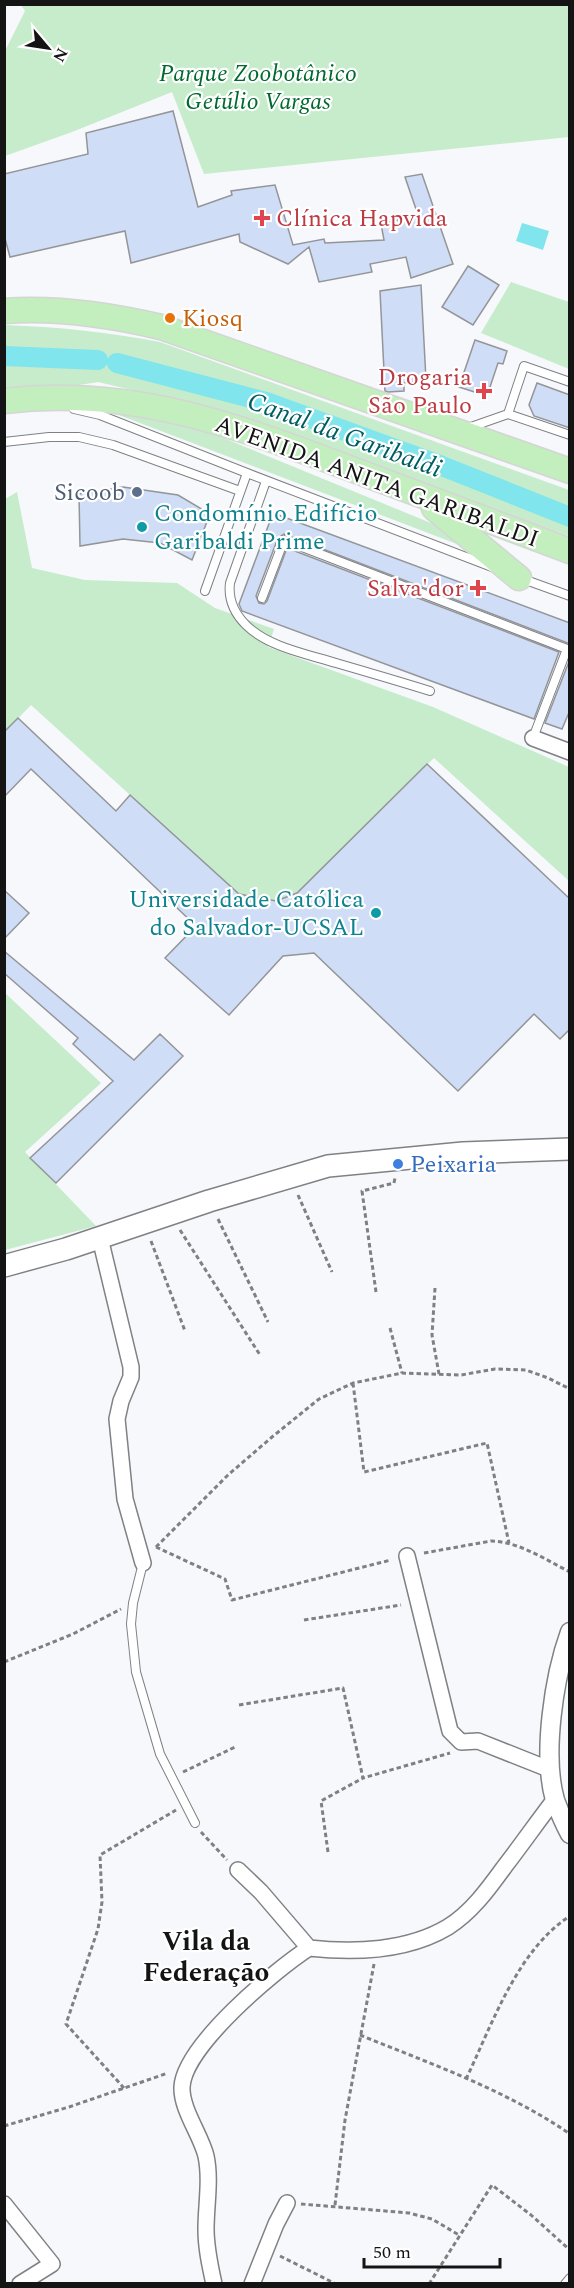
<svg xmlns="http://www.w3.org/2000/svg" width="574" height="2288" font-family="Spectral,serif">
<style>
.green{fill:#c6eccc}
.water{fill:#80e5ec}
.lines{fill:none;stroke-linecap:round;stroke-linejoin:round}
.canal{stroke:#80e5ec;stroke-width:20}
.building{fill:#d0ddf6;stroke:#939598;stroke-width:1.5}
.service-casing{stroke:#7f8184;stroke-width:10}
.minor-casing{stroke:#7f8184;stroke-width:18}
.tertiary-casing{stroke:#7f8184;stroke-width:21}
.secondary-casing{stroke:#7f8184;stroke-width:24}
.primary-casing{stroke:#d5d5d5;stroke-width:27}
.path{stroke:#7f8082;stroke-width:3;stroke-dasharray:4.5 3;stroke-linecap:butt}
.service{stroke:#fff;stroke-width:8}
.minor{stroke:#fff;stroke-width:15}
.tertiary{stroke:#fff;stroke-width:18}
.secondary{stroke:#fff;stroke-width:21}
.primary{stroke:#c3eebe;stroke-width:24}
.health-dot{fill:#e0444e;stroke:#fff;stroke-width:2}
.food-dot{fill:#e8710a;stroke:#fff;stroke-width:2}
.service-dot{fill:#5c6f8a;stroke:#fff;stroke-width:2}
.culture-dot{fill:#0f9aa8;stroke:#fff;stroke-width:2}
.shop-dot{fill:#3f7fe0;stroke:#fff;stroke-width:2}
.labels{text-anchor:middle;stroke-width:4.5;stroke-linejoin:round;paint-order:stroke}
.park-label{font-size:24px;font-style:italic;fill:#00692e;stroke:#fff}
.health-label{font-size:24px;fill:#be3a42;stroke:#fff;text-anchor:end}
.food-label{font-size:24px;fill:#c56008;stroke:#fff;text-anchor:start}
.street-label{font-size:24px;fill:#141415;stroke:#fff}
.service-label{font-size:24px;fill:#4e5e75;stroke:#fff;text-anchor:end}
.culture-label{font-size:24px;fill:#0d838f;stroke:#fff;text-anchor:start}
.shop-label{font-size:24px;fill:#366cbe;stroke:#fff;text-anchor:start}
.water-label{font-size:26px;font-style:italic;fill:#005e63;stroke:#fff}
.quarter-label{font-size:27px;font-weight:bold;fill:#141415;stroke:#fff}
</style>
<rect width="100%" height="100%" fill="#f6f8fb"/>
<path class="green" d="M21,5H569V137L204,174L172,92L72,132L5,156V51L25,11Z
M511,282L569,302V369L481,333Z
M5,325C57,327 108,332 160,342L569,490V536L225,412L98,382L5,397Z
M98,407L209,432L443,528L470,549Z
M17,492L32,568L85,580L177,583L215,608L274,629L268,647L433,707L569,767V881L434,758L297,893L276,901L239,894L31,705L5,732V499Z
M4,992L101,1083L25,1152L96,1226L5,1250Z"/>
<path class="water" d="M522,223L549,231L543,250L516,241Z"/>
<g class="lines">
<path class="canal" d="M4,356L98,360
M117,363L266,402L442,466L570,517"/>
</g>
<path class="building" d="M173,111L198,207L232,195L231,191L275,185L293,245L324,239L325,243L384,240L381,224L418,215L405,177L422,174L453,264L411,278L406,257L370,264L372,272L319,282L309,247L288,264L240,242L239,234L131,263L125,231L10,257L4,235V174L88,154L86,133Z
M468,266L499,285L473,325L442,307Z
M421,285L426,380L404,383V391L388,392L385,391L380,291Z
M475,340L507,351L503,364L498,363L487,396L459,387Z
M537,383L570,395V428L534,416L529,405Z
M123,487L178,495L210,514L192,560L160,543L123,539L80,546L79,494Z
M273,513L570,623V644L284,534L278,538L256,596L259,603L264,604L267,601L287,548L559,652L534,719L242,611L239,604Z
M570,659V710L562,729L545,723Z
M18,718L116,811L130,795L239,894L276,901L297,893L427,764L570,899V1029L560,1039L534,1014L458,1091L314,953L283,956L229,1015L165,958L196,926L31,769L4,797V732Z
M4,890L29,913L4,939Z
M4,951L134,1060L160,1034L183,1056L56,1183L30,1158L113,1081L73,1044L78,1038L4,973Z"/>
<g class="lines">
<g class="service-casing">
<path id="service" d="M74,409L100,415L247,473L492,567
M508,414L524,366L570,382
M468,428L508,414L570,435
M4,442L49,437H79L113,445L240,491
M266,481L230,583C228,599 234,613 246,625C268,647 307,654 336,663C367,672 398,681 430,691
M523,579L570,596
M205,591L247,473
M262,598L284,540L567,649L533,738
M143,1563L133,1603L131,1624L136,1672L160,1754L195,1823
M565,2284L570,2278"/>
</g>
<g class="minor-casing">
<path id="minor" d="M533,738L570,752
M100,1238L131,1367V1377L121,1401L117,1419L125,1499L143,1563
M407,1556L450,1731L461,1742L478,1741L551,1770
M238,1870L261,1892L309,1948
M4,2204L52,2264L20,2284
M214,2284C210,2266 206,2248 206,2229C206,2205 211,2180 206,2156C201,2135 181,2109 182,2087C184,2046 275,1970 309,1948C354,1953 408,1951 448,1927C472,1912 489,1888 505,1866C522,1844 538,1821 555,1799
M252,2284L276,2224L287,2203"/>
</g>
<g class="tertiary-casing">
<path id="tertiary" d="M570,1632C554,1676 542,1755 555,1800C559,1811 564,1823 570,1834"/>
</g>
<g class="secondary-casing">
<path id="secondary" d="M4,1266L66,1249L209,1201L328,1166L463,1153L570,1149"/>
</g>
<g class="primary-casing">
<path id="primary" d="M4,311C57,307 110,315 161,327L570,471
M4,401C138,385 248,430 370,476C436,501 503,526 570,551
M434,508L519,578"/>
</g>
<path class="path" d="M298,1195L332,1272
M218,1219L268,1322
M180,1230L260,1355
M151,1241L185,1331
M435,1288L432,1335L439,1374
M376,1292L362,1191L394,1183L395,1178
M390,1328L402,1373
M353,1383L364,1472L487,1443L509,1543
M156,1547L228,1475L272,1437L319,1399L353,1383L402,1373L461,1375L495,1369L526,1370L548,1378L570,1389
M156,1547L225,1579L232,1600L391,1560
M424,1553L491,1541C520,1542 544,1559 570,1572
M304,1620L401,1605
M4,1662L73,1634L121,1609
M239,1705L343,1688L363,1778L450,1753
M183,1772L235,1747
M201,1832L227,1860
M328,1852L321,1801L363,1778
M360,2035C431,2064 506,2090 570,2134
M466,2079C492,2025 517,1950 570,1916
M124,2088L66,2024L98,1929L102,1902L100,1855L176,1810
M4,2126L69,2107L168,2073
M301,2204L409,2213L432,2219L459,2235
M335,2205L345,2120L374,1964
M280,2256L336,2284
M429,2284L492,2185L531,2215L570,2250"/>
<use href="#service" class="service"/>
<use href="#minor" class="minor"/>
<use href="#tertiary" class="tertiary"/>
<use href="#secondary" class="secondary"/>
<use href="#primary" class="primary"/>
</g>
<g class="health-dot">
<path d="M259 209h6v6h6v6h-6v6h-6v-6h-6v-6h6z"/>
<path d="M481 382h6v6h6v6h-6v6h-6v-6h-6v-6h6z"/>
<path d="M475 579h6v6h6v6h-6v6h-6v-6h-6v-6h6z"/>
</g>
<circle class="food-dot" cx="170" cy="318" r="6"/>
<circle class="service-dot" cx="137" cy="492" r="6"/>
<g class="culture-dot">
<circle cx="142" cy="527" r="6"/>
<circle cx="376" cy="913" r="6"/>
</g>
<circle class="shop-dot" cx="398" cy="1164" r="6"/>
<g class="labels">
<g class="park-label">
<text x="258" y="81">Parque Zoobotânico<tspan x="258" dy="28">Getúlio Vargas</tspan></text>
</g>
<g class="health-label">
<text x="276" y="226" text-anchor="start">Clínica Hapvida</text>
<text x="472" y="385">Drogaria<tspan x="472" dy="28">São Paulo</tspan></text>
<text x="464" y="596">Salva'dor</text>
</g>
<g class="food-label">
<text x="182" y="326">Kiosq</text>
</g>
<g class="street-label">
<text transform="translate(377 481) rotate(20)" y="8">AVENIDA ANITA GARIBALDI</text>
</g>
<g class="service-label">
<text x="125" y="500">Sicoob</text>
</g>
<g class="culture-label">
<text x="154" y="521">Condomínio Edifício<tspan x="154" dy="28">Garibaldi Prime</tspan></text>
<text x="364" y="907" text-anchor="end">Universidade Católica<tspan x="364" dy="28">do Salvador-UCSAL</tspan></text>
</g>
<g class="shop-label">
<text x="410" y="1172">Peixaria</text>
</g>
<g class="water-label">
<text transform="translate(345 434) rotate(20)" y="9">Canal da Garibaldi</text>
</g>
<g class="quarter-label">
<text x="206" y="1950">Vila da<tspan x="206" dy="31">Federação</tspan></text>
</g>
</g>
<rect width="574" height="2288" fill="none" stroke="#141415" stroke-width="12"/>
<g transform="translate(48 48) rotate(119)" stroke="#ffffff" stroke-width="4.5" paint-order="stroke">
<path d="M0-4.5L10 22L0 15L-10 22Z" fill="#141415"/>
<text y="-9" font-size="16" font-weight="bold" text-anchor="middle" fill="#141415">N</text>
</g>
<path d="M364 2258v9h136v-9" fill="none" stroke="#141415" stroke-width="3"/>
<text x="373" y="2258" font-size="18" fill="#141415" stroke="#ffffff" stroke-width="4.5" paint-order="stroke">50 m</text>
</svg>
